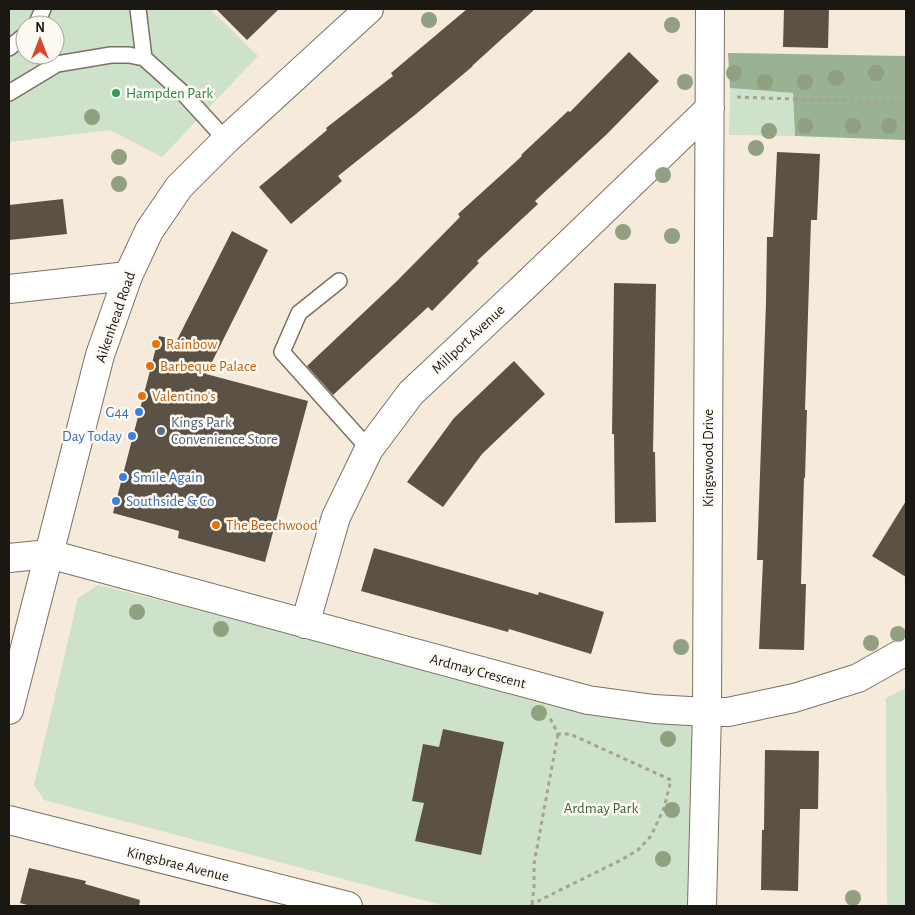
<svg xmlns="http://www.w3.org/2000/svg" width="915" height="915" font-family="'Alegreya Sans',sans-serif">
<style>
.green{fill:#cee1ca;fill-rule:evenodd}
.forest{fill:#98b293}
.building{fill:#5b5245}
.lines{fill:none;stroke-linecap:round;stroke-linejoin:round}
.service-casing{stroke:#7a7163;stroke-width:18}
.minor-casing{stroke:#7a7163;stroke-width:30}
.primary-casing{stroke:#7a7163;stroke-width:30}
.path{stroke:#a9a094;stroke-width:3;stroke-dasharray:4 4;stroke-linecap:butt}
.service{stroke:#fff;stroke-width:15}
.minor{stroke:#fff;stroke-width:28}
.primary{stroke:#fff;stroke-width:28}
.tree{fill:#90a080}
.leisure-dot{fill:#2e9e5b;stroke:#fdf9f3;stroke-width:2}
.food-dot{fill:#e8710a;stroke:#fdf9f3;stroke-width:2}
.shop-dot{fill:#3f7fe0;stroke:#fdf9f3;stroke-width:2}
.service-dot{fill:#5c6f8a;stroke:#fdf9f3;stroke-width:2}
.labels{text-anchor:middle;stroke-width:5;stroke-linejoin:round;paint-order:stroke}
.leisure-label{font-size:15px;fill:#27864d;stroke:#fdf9f3;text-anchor:start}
.street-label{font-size:15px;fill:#1b1712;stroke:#fdf9f3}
.food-label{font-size:15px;fill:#c56008;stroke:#fdf9f3;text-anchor:start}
.shop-label{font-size:15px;fill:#366cbe;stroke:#fdf9f3;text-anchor:end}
.service-label{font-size:15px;fill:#4e5e75;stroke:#fdf9f3;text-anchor:start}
.park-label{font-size:15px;fill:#3d6235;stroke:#fdf9f3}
</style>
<rect width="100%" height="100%" fill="#f6ebdb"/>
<path class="green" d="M9,9H210L258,56L162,157L110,130L9,142ZM25,25H55V55H25Z
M730,88L793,93L795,136L729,135Z
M98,585L526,691L703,718L696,906H445L44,800L34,785L78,598Z
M906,688V906H887L886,698Z"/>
<path class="forest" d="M728,53L906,56V140L795,136L793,93L730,88Z"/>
<path class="building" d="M216,9H279L247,40Z
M467,9H535L472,66H473L416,114L338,176L342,181L291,224L259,187L327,130L326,128L393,76L391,73Z
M784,9H829L828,48L783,47Z
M629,52L659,81L607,134L535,201L538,204L477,261L479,263L432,311L428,307L333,395L307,366L397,281L460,217L458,214L522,156L521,155L568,111L570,112Z
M777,152L820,154L817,220H811L805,410H807L805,478H804L801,584H806L804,650L759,649L763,560H757L766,303L767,237H773Z
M63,199L67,234L9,240V205Z
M232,231L268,250L206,374L308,401L265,562L178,538L179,531L113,513L159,336L177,340Z
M614,283L656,284L653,452H655L656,522L615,523L614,434H612Z
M514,361L545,394L482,454L443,507L407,482L454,418Z
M906,501V577L872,556Z
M374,548L538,595L539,592L604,612L591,654L509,629L508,632L361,591Z
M443,729L504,742L481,855L415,841L424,803L412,801L423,744L439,747Z
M765,750L819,751L818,809H800L798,891L761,890L762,830H764Z
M29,868L86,881L85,884L140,900L139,906H31L20,903Z"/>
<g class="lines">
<g class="service-casing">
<path id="service" d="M138,9L144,58
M36,25L43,9
M9,48L25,35
M9,93L57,64L111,55H129L144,58L184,94L226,140
M339,281L299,313L282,352L369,449"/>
</g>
<g class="minor-casing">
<path id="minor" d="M9,289L128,276
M9,558L49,554L588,700L654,709L707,712H728L794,698L858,678L906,651
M305,624L336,517L369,449L411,393L527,284L710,108
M9,820L348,906
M702,906L707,712L710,9"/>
</g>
<g class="primary-casing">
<path id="primary" d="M9,710L100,355L128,276L149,231L179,187L226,140L369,9"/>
</g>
<path class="path" d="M737,97L906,103
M532,904L534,888V864L558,734
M532,906V904L621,860L638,850L651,836L664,808L671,780L570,734H558L550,718"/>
<use href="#service" class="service"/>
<use href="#minor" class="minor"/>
<use href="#primary" class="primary"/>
</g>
<g class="tree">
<circle cx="429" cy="20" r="8"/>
<circle cx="672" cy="25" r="8"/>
<circle cx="734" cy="73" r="8"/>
<circle cx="876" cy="73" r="8"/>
<circle cx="836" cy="78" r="8"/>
<circle cx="685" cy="82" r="8"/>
<circle cx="765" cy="82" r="8"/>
<circle cx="805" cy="82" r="8"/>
<circle cx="92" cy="117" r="8"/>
<circle cx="805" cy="126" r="8"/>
<circle cx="853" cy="126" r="8"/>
<circle cx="889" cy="126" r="8"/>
<circle cx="769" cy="131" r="8"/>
<circle cx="756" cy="148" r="8"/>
<circle cx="119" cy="157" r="8"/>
<circle cx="663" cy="175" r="8"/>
<circle cx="119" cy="184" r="8"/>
<circle cx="623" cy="232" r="8"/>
<circle cx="672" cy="236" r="8"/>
<circle cx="137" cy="612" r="8"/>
<circle cx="221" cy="629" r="8"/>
<circle cx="898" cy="634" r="8"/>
<circle cx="871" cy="643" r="8"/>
<circle cx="681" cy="647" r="8"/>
<circle cx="539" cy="713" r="8"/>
<circle cx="668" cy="739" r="8"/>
<circle cx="672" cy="810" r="8"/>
<circle cx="663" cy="859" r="8"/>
<circle cx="853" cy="898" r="8"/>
</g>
<circle class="leisure-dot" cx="116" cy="93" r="5"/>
<g class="food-dot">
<circle cx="156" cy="344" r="5"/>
<circle cx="150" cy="366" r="5"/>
<circle cx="142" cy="396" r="5"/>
<circle cx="216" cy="525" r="5"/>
</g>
<g class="shop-dot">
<circle cx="139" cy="412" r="5"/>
<circle cx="132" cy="436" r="5"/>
<circle cx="123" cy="477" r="5"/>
<circle cx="116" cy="501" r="5"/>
</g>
<circle class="service-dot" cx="161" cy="431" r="5"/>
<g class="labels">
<g class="leisure-label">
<text x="126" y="98">Hampden Park</text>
</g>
<g class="street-label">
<text transform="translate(115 317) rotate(-71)" y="5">Aikenhead Road</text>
<text transform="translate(468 339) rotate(-43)" y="5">Millport Avenue</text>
<text transform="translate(708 458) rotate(-90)" y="5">Kingswood Drive</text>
<text transform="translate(478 671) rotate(15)" y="5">Ardmay Crescent</text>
<text transform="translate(178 864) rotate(14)" y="5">Kingsbrae Avenue</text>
</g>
<g class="food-label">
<text x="166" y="349">Rainbow</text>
<text x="160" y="371">Barbeque Palace</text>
<text x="152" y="401">Valentino's</text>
<text x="226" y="530">The Beechwood</text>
</g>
<g class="shop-label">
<text x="129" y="417">G44</text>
<text x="122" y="441">Day Today</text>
<text x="133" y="482" text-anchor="start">Smile Again</text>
<text x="126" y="506" text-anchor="start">Southside &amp; Co</text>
</g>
<g class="service-label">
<text x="171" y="427">Kings Park<tspan x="171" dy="17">Convenience Store</tspan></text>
</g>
<g class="park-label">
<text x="601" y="813">Ardmay Park</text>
</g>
</g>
<rect width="915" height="915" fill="none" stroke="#1b1712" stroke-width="20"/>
<g transform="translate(40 40)"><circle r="24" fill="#fdf9f3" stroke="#a39f99"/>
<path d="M0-4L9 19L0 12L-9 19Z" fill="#d44830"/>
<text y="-8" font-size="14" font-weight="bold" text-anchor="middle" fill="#1b1712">N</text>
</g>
</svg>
